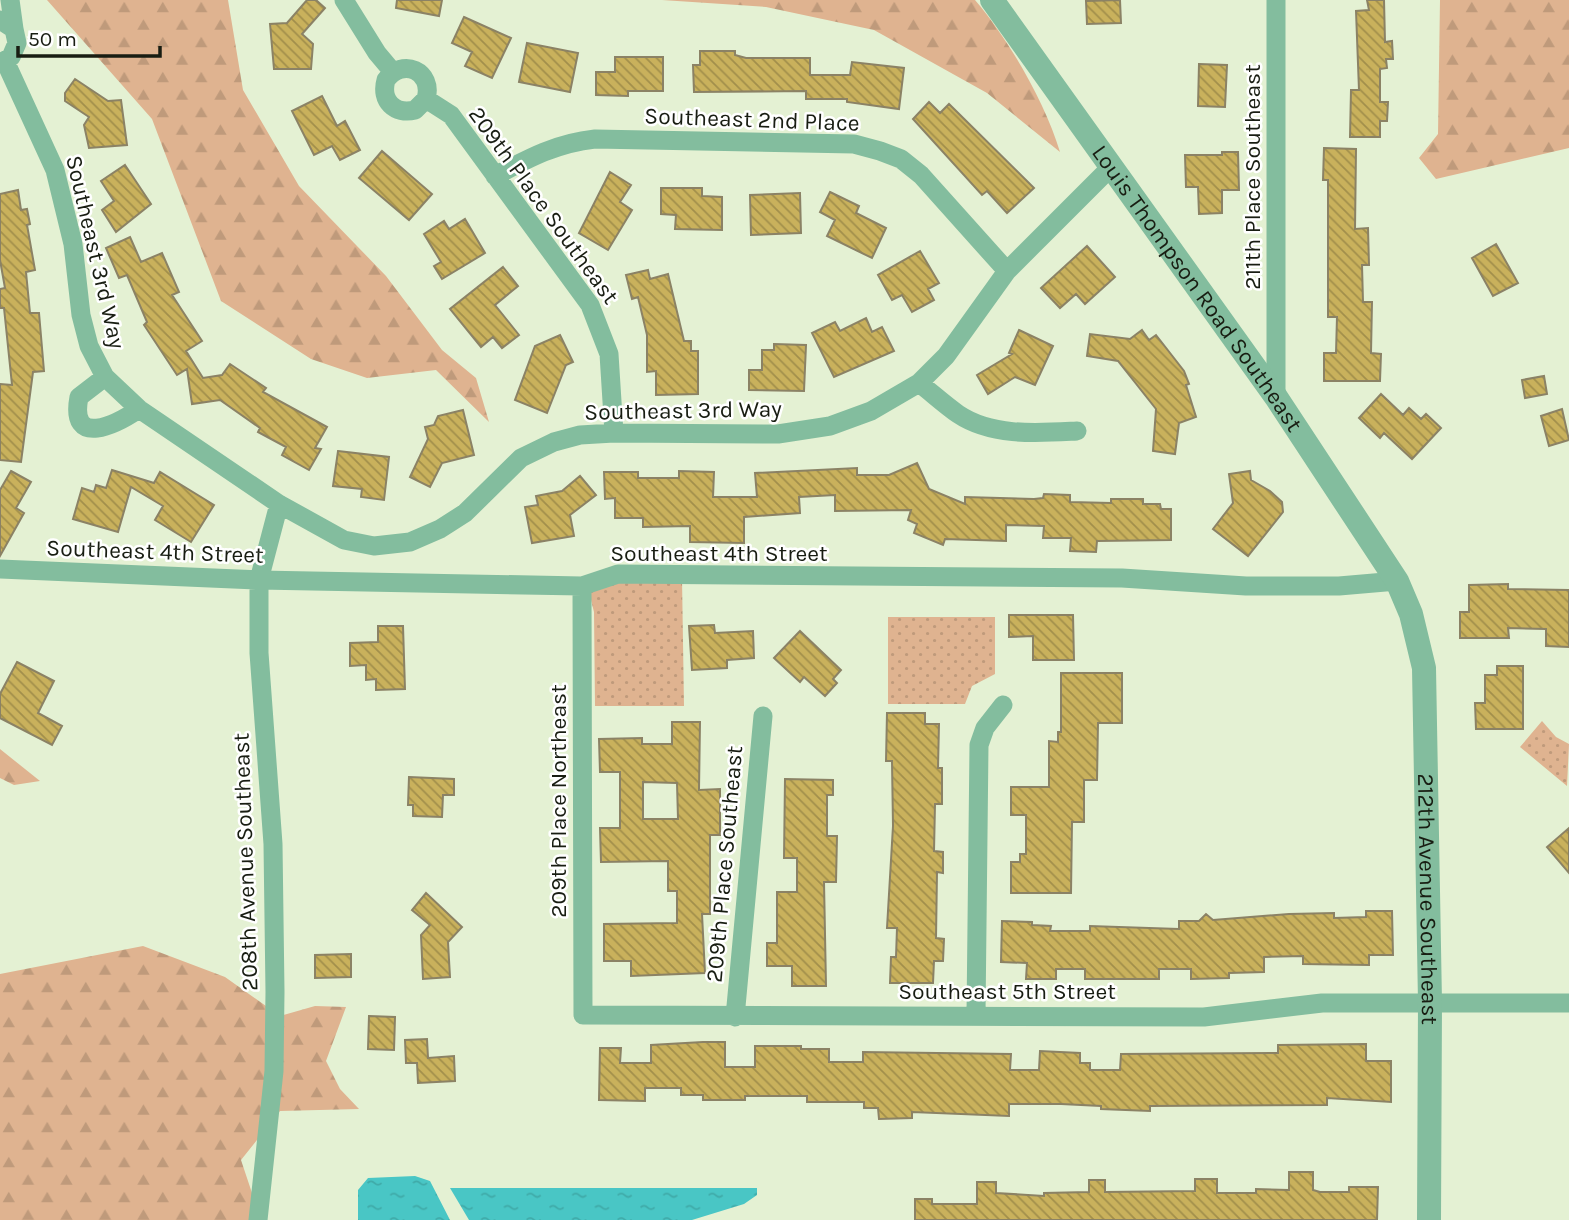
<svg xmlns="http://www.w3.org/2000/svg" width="1569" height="1220" font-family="Karla,sans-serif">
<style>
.forest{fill:url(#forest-firs)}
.park{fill:url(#park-dots)}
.water{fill:url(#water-ripples)}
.building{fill:url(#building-back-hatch);stroke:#8b8265;stroke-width:2;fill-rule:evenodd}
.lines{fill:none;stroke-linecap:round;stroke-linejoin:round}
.minor{stroke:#83bd9e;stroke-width:19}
.tertiary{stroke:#83bd9e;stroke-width:24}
.labels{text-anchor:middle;stroke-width:5;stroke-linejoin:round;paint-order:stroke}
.street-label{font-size:23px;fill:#181d12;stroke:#fff}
</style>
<defs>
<pattern id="forest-firs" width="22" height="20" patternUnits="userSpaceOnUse" patternTransform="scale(1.75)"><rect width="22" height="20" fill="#dfb390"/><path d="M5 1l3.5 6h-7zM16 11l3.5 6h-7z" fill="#bf9a7b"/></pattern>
<pattern id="park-dots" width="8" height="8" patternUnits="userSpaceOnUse" patternTransform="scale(1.75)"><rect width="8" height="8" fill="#dfb390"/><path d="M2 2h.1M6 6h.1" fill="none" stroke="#bf9a7b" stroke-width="1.8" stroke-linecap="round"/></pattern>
<pattern id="water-ripples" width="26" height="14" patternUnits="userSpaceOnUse" patternTransform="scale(1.75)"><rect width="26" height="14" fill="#49c6c5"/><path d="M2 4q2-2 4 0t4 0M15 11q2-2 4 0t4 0" fill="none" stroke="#3faaa8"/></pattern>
<pattern id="building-back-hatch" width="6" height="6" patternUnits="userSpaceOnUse" patternTransform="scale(1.75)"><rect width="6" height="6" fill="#c9b15c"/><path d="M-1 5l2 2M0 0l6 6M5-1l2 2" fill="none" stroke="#a28f4b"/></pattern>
</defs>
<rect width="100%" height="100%" fill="#e4f1d3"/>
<path class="forest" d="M47,0H228L243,90L299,186L386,276L442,350L476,378L489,422L436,370L367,378L311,359L221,301L152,119Z
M662,0H975C1009,40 1045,102 1060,152L987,93L874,30L766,7Z
M1440,0H1569V148L1436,179L1419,158L1438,134Z
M0,749L40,781L14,785L0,778Z
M143,946L225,977L280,1016L315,1006L346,1007L326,1061L340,1089L359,1109L280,1111L241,1160L261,1220H0V974Z"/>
<path class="park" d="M682,578L684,706H595L594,612L589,592L601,584Z
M888,617H995V674L972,686L965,704H888Z
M1542,721L1556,737L1569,744L1567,786L1520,747Z"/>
<path class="water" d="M415,1176L430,1181L450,1220H358V1190L368,1178Z
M450,1188H757V1195L744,1204L692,1220H469Z"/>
<path class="building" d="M307,0H316L325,8L302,34L313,44L311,69H274L270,24L287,23Z
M397,0H442L439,16L396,8Z
M1120,0L1121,23L1087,24L1086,1Z
M1367,0H1384L1385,42L1392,41L1393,59H1386L1387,68L1380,69V102H1388L1387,121H1380V137H1350L1351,90H1359L1356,11L1369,10Z
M464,17L511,38L492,78L465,66L472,52L452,43Z
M527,43L578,53L570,92L519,82Z
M700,51H735V55L746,58H810V75H850L852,62L904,68L899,109L847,102V99H806V91L694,92L693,65H700Z
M615,57H663V91H628V96L596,95V72H615Z
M1199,64L1227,65L1225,107L1198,106Z
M75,79L108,101L121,100L127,145L89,148L84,125L89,117L65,101V93Z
M322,96L337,126L345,121L360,150L340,160L332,146L314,155L292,111Z
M929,102L940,113L949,104L1034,188L1007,213L987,191L982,195L913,119Z
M1324,148L1356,149L1355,229L1368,228L1369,265H1362L1363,302H1372L1371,353L1381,354L1380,381H1324V353H1336L1337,317H1328V180H1323Z
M382,151L432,194L409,220L359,178Z
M1222,152H1238L1239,190H1222V213L1199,214L1198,187H1186L1185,155H1222Z
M125,165L151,204L116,232L102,210L114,201L101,181Z
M610,172L631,185L620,202L632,210L608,250L579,233Z
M661,188H702V196L722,197V230L675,229L676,215L661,214Z
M18,190L21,210L27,209L30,224L27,225L35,270L26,272L30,313H39L44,371L33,372L21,462L0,460V384L12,385L4,308H0V289L5,288L0,260V194Z
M830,192L859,206L856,213L886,228L872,258L827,236L835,220L820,212Z
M800,193L801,233L751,235L750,195Z
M465,219L485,253L442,279L434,266L441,262L424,234L444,221L449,229Z
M130,237L141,262L162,253L179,292L172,295L202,341L186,351L203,378L222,375L230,364L266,388L263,392L327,427L315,448L321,449L309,470L282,455L286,447L258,432L260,428L220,400L192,404L187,369L177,375L144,325L147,322L127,275L119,278L106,248Z
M1496,244L1518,283L1493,296L1472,258Z
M1087,246L1115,277L1085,304L1076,294L1060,308L1041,288Z
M920,251L939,283L928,289L934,300L912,312L902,295L892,300L878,275Z
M503,267L518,286L495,305L519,335L502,348L493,337L481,347L450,309Z
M648,270L650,279L668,274L684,341H691V351H698V394L656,395V371L647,372V335L638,297L632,299L626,275Z
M866,318L872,332L882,327L894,351L834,377L812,333L835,322L840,331Z
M1019,330L1053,346L1035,385L1015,377L988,394L977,375L1012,354L1009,353Z
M1142,330L1149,340L1156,335L1184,371L1189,384L1186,385L1196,417L1179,423L1175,454L1153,451L1156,409L1118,361L1087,356L1090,334L1130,339Z
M560,335L573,362L566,365L547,413L515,400L535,346Z
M774,344L806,345L804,391L749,390V370H762V350H774Z
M1544,376L1547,394L1525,398L1522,380Z
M1381,394L1403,415L1409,408L1421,419L1426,414L1441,428L1412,459L1384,433L1380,438L1359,418Z
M1562,409L1569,440L1549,446L1541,416Z
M463,410L474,455L442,463L430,487L410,477L428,439L425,427L434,425L438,416Z
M338,451L389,457L384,500L361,497L362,489L333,486Z
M917,463L929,489L965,504V497L1034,499L1043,498L1044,494L1070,495V502L1111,503V499H1143V504H1160L1161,509H1171V540L1097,541L1096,552L1070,551L1071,538H1043L1044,526L1006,525V541L945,539L943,545L914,533L917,524L908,520L911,510L835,511V495L799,497L800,513L744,517V543L690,542V526L643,527V518H615V498L605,499L604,472H638V478H679V471L714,472L713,497H757L755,473L857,468V475H889Z
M112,470L154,483L160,472L214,505L191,542L155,520L163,506L131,487L118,532L73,519L82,488L94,492L96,485L106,488Z
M11,471L31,482L16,508L24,513L0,556V490Z
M1250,471L1251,480L1270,491L1282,502L1283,512L1248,556L1213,529L1233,503L1229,474Z
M580,476L596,495L570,515L574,536L532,543L525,507L538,505L536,496L562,491Z
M1508,584V589L1569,590V647L1546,646V629L1508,628L1509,638H1460V612H1469V585Z
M1009,615H1073L1074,660H1033V636L1009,637Z
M714,625L715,633L753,631L754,658L727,660V668L692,670L689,626Z
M378,626H403L405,689L376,690V679L366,680V665L350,666V643L378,642Z
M800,631L841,670L833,679L837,683L825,696L804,677L800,682L774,658Z
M17,662L54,681L38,713L62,726L52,745L0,718V694Z
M1497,666H1523V729H1476L1475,703H1485V675H1497Z
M1061,673H1122V723H1098L1097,780H1084V822H1072L1071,893H1011V862H1020V854H1026V815H1011V787H1049V741L1058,742V732H1061Z
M887,713H925V724H939L938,768H942V804H935L934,851L943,852V873L937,872L936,938L944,939L943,961H934L933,983H890L891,957H896L897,928H887L893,826L892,761H886Z
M672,722H700L699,790L720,789V835H710V914H702L705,973L631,976V961H604V924L677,923V891H668V861L601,862L600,828H620V772H600L599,739L642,738V744H672ZM643,782L677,783L678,819H643Z
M409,777L454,779V795H443L442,817L413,816V805H408Z
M785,779L833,780V795H827V836H837L836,882H824L826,986H792V966H767V943H777V892H797V858H784Z
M1569,828V873L1547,847Z
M426,893L462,927L448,942L450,977L423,979L421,935L430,925L412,910Z
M1366,911H1392L1393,955H1369V965L1303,964V956L1264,957V972L1229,973V978L1191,979V969H1159V979H1085V969H1056V979H1026L1027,963L1001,962L1002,921L1032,922V925L1051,926L1050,931H1090V926L1179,929V921H1199L1206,914L1213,920L1289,914L1334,913V918L1366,917Z
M351,954V977L315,978V955Z
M369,1016L395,1017L394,1050L368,1049Z
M427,1039L428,1058L454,1056L455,1081L418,1083L417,1063H406L405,1040Z
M703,1042H725V1067H755V1046H801V1049H829V1062H863V1052L1011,1054L1010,1070H1039L1040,1051L1080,1053V1063H1090V1070H1120L1121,1054L1278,1053V1045L1366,1044V1061H1391V1102L1327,1098V1105L1150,1106V1111L1101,1109V1106L1061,1104H1009V1116L912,1112V1118L879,1119L878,1108H864V1102H807V1096H745V1100H703V1095H681V1088H645V1101L599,1100L600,1048H621L620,1063H651V1045Z
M1289,1172H1313V1190L1320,1192H1349V1187H1378L1377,1220H915V1199H932V1204H977V1182H996V1193L1044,1196V1193L1089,1192V1180H1105V1192L1195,1191V1179H1217V1193H1256V1189L1289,1190Z"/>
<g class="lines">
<path class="minor" d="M10,0L14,29
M344,0L377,53L393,72
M0,20L14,29L17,43L11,57L0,63
M5,61L55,170L73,244L81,315L89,346L105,377L139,409L279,504L344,540L374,546L410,542L440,529L465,513L521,458L554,442L580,435L614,433L778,434L830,426L871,411L919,383L946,356L1007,271L1110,168
M426,99L415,110C395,115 380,101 386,80C402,57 434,71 426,99L451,115L590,305L609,354L614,433
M495,176C529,158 557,143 595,139L854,144L880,151L901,159L921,175L1007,271
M105,377L79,397C69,449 117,424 139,409
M919,383C932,393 945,405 958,414C992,437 1039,433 1077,431
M1276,397V0
M0,569L259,580L582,586L618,574L1122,578L1246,586H1339L1397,581
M582,586L583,1015L1204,1017L1322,1003H1569
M976,1014L979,745L985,728L1003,705
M735,1017L763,716
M258,1220L274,1071L275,992L273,844L259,653V580L279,504"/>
<path class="tertiary" id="s1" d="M992,0L1276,397L1397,581L1411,614L1424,668L1430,1002L1429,1220"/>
</g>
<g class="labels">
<g class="street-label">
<text transform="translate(752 119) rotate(2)" y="8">Southeast 2nd Place</text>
<text transform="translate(1252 177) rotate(-90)" y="8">211th Place Southeast</text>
<text transform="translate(544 205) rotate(54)" y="8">209th Place Southeast</text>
<text transform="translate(96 252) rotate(77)" y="8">Southeast 3rd Way</text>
<text dy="8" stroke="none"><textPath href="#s1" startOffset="354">Louis Thompson Road Southeast</textPath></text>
<text transform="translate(683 410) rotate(-1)" y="8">Southeast 3rd Way</text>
<text transform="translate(155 551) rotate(2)" y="8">Southeast 4th Street</text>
<text x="719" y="561">Southeast 4th Street</text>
<text transform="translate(558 801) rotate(-90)" y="8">209th Place Northeast</text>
<text transform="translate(245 862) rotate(-92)" y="8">208th Avenue Southeast</text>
<text transform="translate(724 864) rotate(-85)" y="8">209th Place Southeast</text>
<text dy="8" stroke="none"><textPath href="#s1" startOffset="1031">212th Avenue Southeast</textPath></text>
<text x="1007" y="999">Southeast 5th Street</text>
</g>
</g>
<path d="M18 46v10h142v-10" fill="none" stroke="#181d12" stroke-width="3.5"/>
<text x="28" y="46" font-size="21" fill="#181d12" stroke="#ffffff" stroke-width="5" paint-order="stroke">50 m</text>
</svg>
